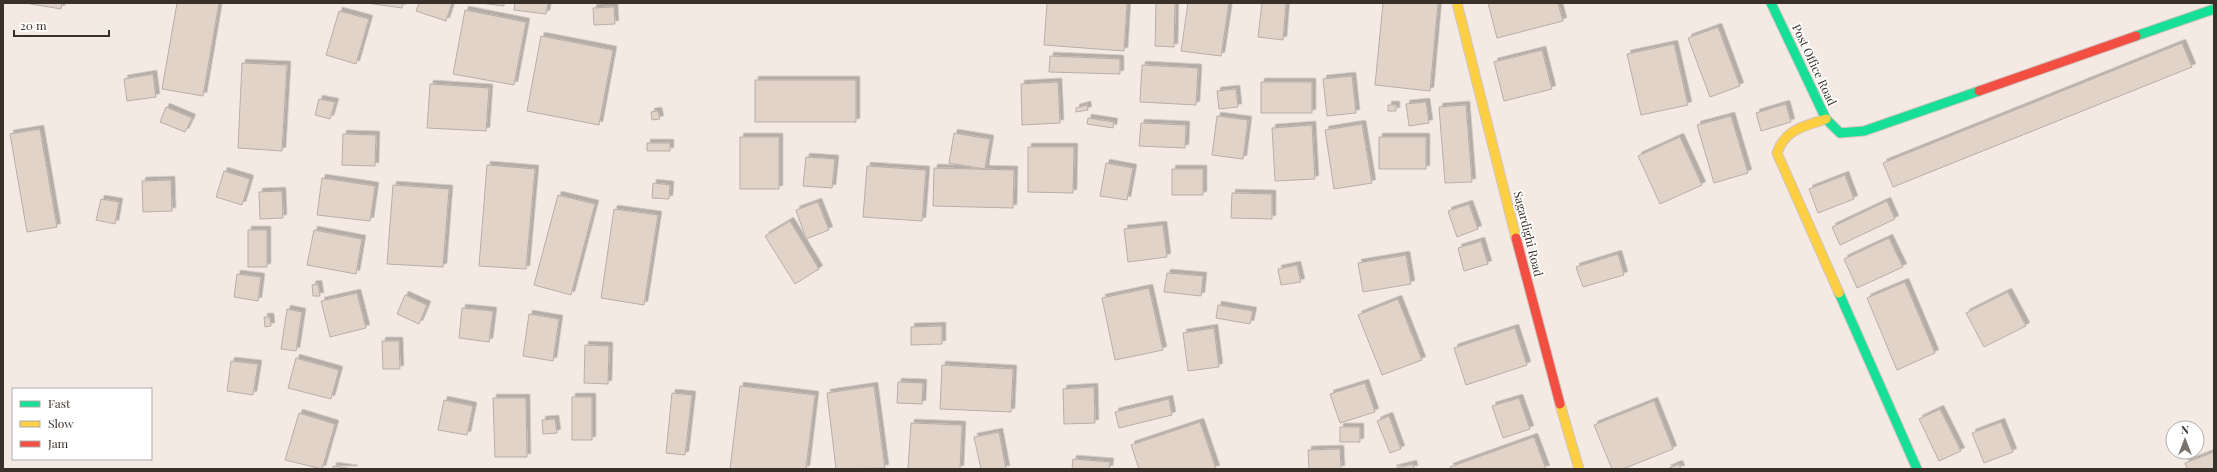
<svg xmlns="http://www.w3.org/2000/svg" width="2217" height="472" font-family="'Playfair Display',serif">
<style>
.building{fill:#e2d3c9;stroke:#b7aea8;filter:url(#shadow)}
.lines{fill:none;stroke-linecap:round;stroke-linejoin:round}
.fast-casing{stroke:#cec5be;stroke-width:11}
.slow-casing{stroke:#cec5be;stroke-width:11}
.jam-casing{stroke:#cec5be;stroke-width:11}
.fast{stroke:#16e098;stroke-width:9}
.slow{stroke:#ffcf43;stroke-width:9}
.jam{stroke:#f24e42;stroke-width:9}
.labels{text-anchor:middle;stroke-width:3.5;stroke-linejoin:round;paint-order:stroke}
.street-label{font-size:12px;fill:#3a302a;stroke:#fff}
</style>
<defs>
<filter id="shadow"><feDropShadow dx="3.5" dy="-3.5" stdDeviation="0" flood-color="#0004"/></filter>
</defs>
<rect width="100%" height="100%" fill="#f5eae3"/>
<path class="building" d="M25,3H62L61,9Z
M177,3H219L203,96L162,89Z
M367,3H403L402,8Z
M419,3H452L446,21L416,11Z
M480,3H504V6Z
M515,3H548L546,14L514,10Z
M1047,3H1127L1124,51L1044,45Z
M1156,3H1175L1174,47L1155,46Z
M1188,3H1229L1221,56L1181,51Z
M1262,3H1286L1283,40L1258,37Z
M1383,3H1438L1430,91L1375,85Z
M1488,3H1558L1563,21L1497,38Z
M614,7L615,24L594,25L593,8Z
M465,10L526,22L514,85L453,74Z
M339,11L369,19L356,64L326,55Z
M1718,27L1740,86L1710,97L1688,38Z
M541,36L613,50L599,125L527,111Z
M2182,43L2192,67L1893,187L1883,163Z
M1674,44L1688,105L1641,115L1627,54Z
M1542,50L1552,89L1504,101L1494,62Z
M1050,56L1120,59V74L1049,72Z
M242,63L287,65L282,151L238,148Z
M1142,65L1198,68L1196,105L1140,102Z
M153,74L156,97L127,101L124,79Z
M1352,76L1356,113L1327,116L1323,79Z
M755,80H856V122H755Z
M1058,82L1060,123L1022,125L1021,84Z
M1261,82H1312V113H1261Z
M430,84L489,88L486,131L427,128Z
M1236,89L1238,107L1219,109L1217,91Z
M319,99L335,102L330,119L315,115Z
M1426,102L1429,123L1409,126L1406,104Z
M1786,104L1791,122L1761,131L1756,113Z
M1087,105L1088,110L1076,112V108Z
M1388,105H1396V111H1388Z
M1466,105L1472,182L1445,183L1439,107Z
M166,107L192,118L185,132L160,122Z
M658,111L660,119L652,120L651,112Z
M1217,116L1248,120L1243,159L1212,155Z
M1731,116L1748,173L1714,183L1697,125Z
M1088,118L1114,122L1113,128L1087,124Z
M1141,123L1186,125L1185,148L1139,146Z
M1362,124L1372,183L1334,189L1325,130Z
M1312,125L1315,179L1275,181L1272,128Z
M40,129L57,227L27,232L10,134Z
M954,133L990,139L985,169L949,163Z
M343,134L376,135L375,166L342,165Z
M740,137H779V189H740Z
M1379,137H1426V169H1379Z
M1680,137L1702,185L1660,204L1638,156Z
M647,143H670V151H647Z
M1028,147H1074L1073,193L1028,192Z
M806,157L835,159L832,188L803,186Z
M1106,163L1133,168L1127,200L1100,196Z
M487,165L535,169L526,269L479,266Z
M867,166L926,170L922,221L863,217Z
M934,168L1014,170L1013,208L933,206Z
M1172,169H1203V195H1172Z
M224,171L250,179L242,205L216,197Z
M1845,175L1854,199L1818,213L1809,189Z
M322,178L375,186L370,221L317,215Z
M171,180L172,211L143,212L142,181Z
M653,183L670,185L669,199L652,198Z
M393,185L449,189L443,267L387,264Z
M282,191L283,218L260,219L259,192Z
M1232,193L1272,194V219L1231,218Z
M558,195L595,204L571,295L534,285Z
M101,199L119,202L115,224L96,220Z
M1887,201L1895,219L1840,245L1832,227Z
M818,202L829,230L806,239L796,210Z
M1469,204L1478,229L1457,237L1448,211Z
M614,209L658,215L644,305L601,298Z
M790,221L819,269L795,284L765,236Z
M1163,225L1167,257L1128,262L1124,229Z
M248,230H267V267H248Z
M314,230L362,239L356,274L307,265Z
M1889,238L1903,267L1857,288L1844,259Z
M1481,241L1488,264L1464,271L1458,248Z
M1618,254L1624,275L1583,287L1576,267Z
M1406,255L1411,284L1363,292L1358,263Z
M1297,265L1301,282L1281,285L1278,269Z
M1167,273L1203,276L1201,296L1164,292Z
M237,274L261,277L258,301L234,297Z
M1905,282L1935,353L1897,370L1867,298Z
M318,284L320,296H313L312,285Z
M1149,288L1163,350L1115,360L1102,298Z
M2008,292L2026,326L1984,347L1966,313Z
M357,293L366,328L330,337L321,301Z
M405,295L427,305L419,324L397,314Z
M1398,299L1422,360L1382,375L1358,315Z
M1218,305L1253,311L1250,324L1216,318Z
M462,308L493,311L489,342L459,338Z
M287,309L302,312L296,351L281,349Z
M529,314L559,319L553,361L523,356Z
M264,317H270L271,326L265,327Z
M942,326V344L911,345V327Z
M1214,328L1219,367L1188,371L1183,333Z
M1515,328L1527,365L1466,385L1454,348Z
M382,341H399L400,369H383Z
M585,345L609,346L608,384L584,383Z
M296,358L339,370L331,399L288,388Z
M231,361L258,364L253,395L227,391Z
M942,365L1013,369L1011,412L940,409Z
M898,382L923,383L922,404L897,403Z
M1365,383L1375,412L1340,423L1330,394Z
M740,386L815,395L806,469H730Z
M874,386L885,468L836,469L827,393Z
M1094,387L1095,423L1064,424L1063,389Z
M672,393L692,395L685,455L666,453Z
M572,397H592V440H572Z
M493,398H526L527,457H495Z
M1519,398L1530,429L1503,438L1492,406Z
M1169,399L1172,415L1119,428L1115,412Z
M444,400L473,406L467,435L438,430Z
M1654,401L1673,449L1623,469H1612L1594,425Z
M1940,409L1961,451L1939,461L1919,419Z
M299,413L335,424L322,469L285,460Z
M1389,416L1401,449L1390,453L1377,421Z
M555,419L557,433L543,434L542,420Z
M1200,422L1216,469H1139L1131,445Z
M2001,422L2013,452L1984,463L1972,433Z
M911,423L962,425L960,469H908Z
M1340,427H1360V442H1340Z
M999,432L1006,469H981L974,437Z
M1534,437L1546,469H1451L1450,467Z
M1340,449L1341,469H1309L1308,450Z
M2214,452V469H2187L2185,463Z
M1073,459L1110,462L1109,469H1072Z
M1413,464L1414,469H1393Z
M1679,464L1681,469H1667Z
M333,466L354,469H333Z"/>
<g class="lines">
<g class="fast-casing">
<path id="fast" d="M1771,3L1826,119L1840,133L1864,131L1979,91
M2136,36L2214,9
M1839,293L1917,469"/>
</g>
<g class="slow-casing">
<path id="slow" d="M1457,3L1516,238
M1826,119C1805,126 1785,129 1777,153L1839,293
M1560,404L1579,469"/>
</g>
<g class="jam-casing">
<path id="jam" d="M1979,91L2136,36
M1516,238L1560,404"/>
</g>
<use href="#fast" class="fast"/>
<use href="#slow" class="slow"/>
<use href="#jam" class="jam"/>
</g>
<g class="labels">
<g class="street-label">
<text transform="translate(1814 65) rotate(65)" y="4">Post Office Road</text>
<text transform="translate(1528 234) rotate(76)" y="4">Sagardighi Road</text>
</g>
</g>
<rect width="2217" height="472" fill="none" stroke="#3a302a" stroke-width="8"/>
<rect x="12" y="388" width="140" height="72" fill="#ffffff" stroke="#b0acaa"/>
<rect x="20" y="401" width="20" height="6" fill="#16e098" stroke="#b0acaa"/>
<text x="48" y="408" font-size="12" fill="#3a302a">Fast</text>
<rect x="20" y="421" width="20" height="6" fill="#ffcf43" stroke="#b0acaa"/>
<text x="48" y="428" font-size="12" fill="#3a302a">Slow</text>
<rect x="20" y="441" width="20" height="6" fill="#f24e42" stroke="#b0acaa"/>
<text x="48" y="448" font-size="12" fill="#3a302a">Jam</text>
<g transform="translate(2185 440)"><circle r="19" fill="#ffffff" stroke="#b0acaa"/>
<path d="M0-3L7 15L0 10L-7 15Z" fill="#7b716b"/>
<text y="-6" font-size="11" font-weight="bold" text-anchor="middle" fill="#3a302a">N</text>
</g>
<path d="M14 30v6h95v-6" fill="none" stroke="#3a302a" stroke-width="2"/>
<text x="20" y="30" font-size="12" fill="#3a302a" stroke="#ffffff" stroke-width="3" paint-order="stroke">20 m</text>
</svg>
